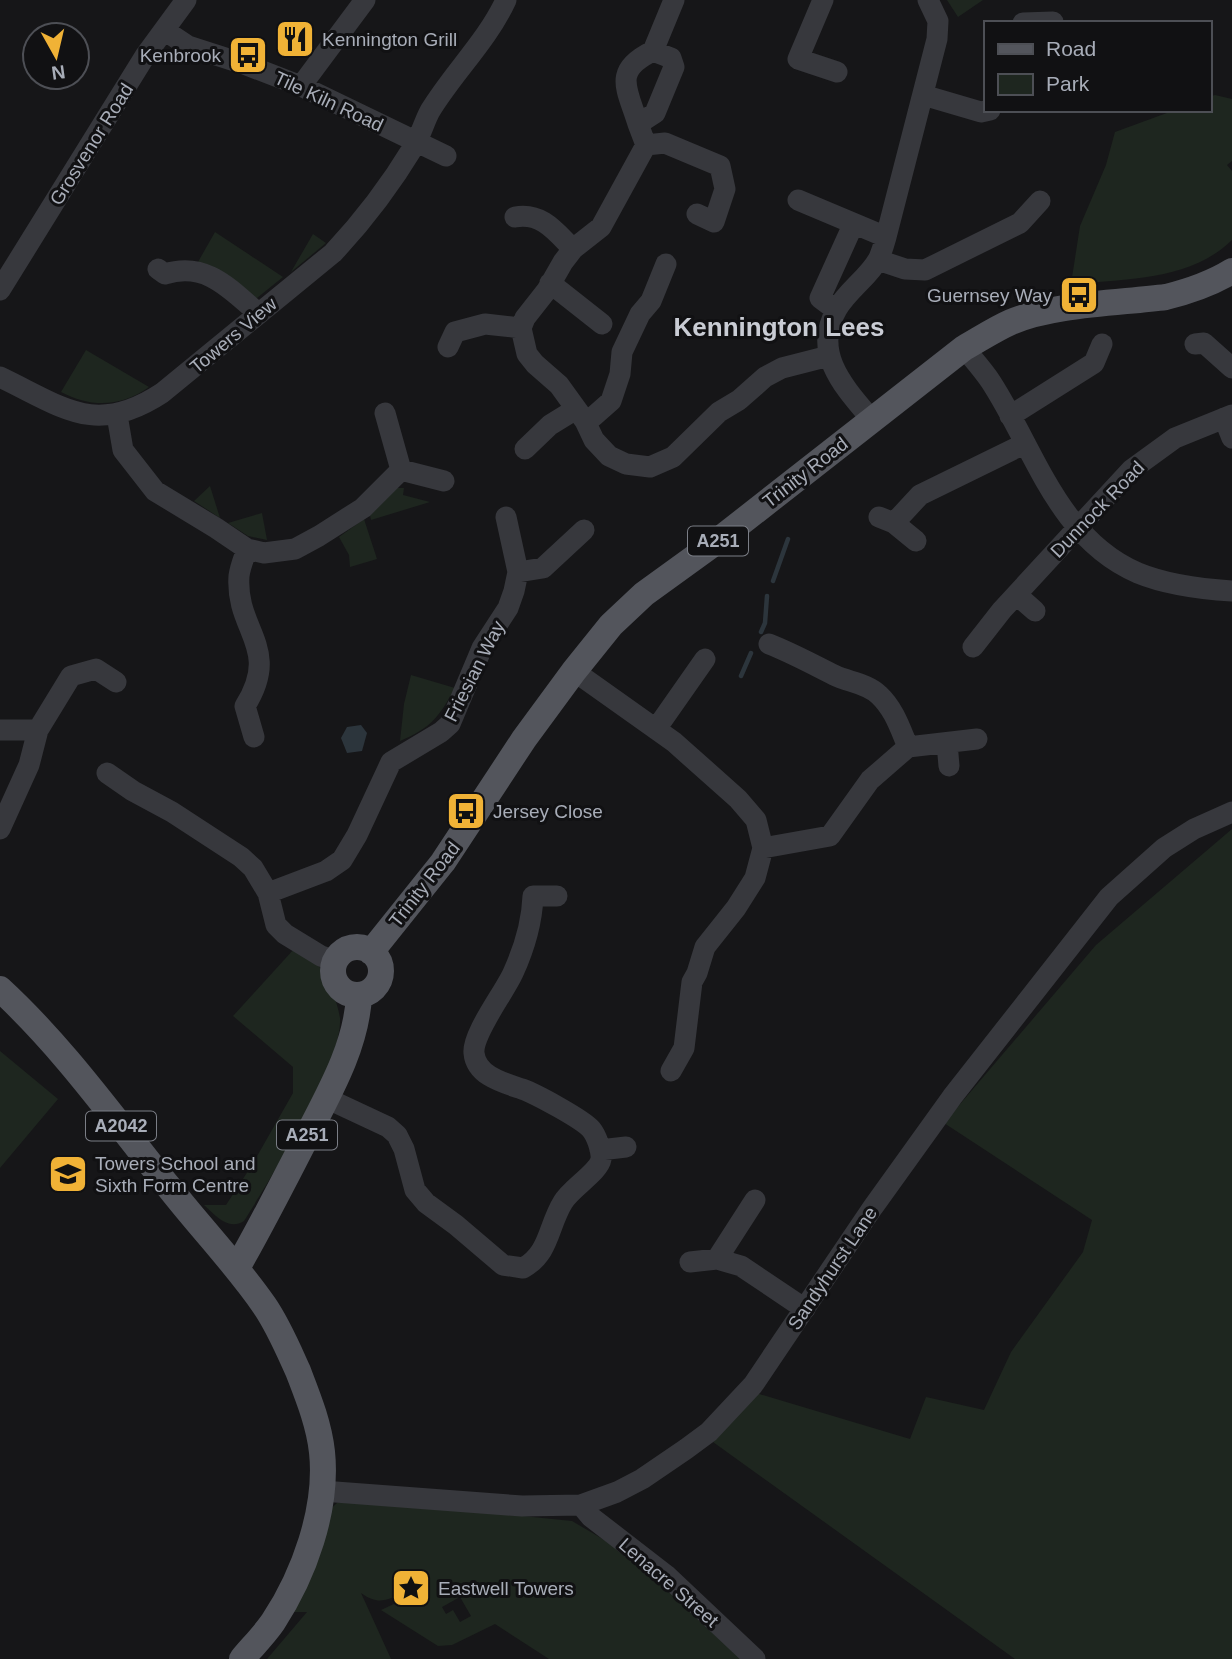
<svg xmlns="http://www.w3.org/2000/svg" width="1232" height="1659" font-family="Arial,sans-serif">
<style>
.green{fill:#1e261f;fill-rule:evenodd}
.water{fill:#2c353c}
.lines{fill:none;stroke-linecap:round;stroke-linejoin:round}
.stream{stroke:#2c353c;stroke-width:4.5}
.minor{stroke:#37383d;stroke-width:21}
.major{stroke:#53555c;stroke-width:26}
.labels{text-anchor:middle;stroke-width:6;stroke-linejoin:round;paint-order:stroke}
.shield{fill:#111113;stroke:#7b7e86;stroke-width:2}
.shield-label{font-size:18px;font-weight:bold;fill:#a8adb8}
.poi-label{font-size:19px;fill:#a8adb8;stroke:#111113;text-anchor:start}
.street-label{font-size:19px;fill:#a8adb8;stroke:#111113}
.district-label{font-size:26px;font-weight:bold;fill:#c9ccd4;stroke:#111113}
</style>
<rect width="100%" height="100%" fill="#161618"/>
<path class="green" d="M947,0H983L958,17Z
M1215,95L1232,99V161L1227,165L1232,171V240C1190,281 1126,279 1071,284L1080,226L1106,165L1115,132L1175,110H1209V97Z
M215,232L283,277L257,298L243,294L198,262Z
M313,234L326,243L291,272Z
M86,350L149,387C122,407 91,408 61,392Z
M210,486L220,518L194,501Z
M395,488H404L403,495L430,502L371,520L370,515Z
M262,513L267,540L248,536L228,523Z
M364,519L377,559L350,567L349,555L339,537Z
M411,675L455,688C439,717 431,728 400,741L404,704Z
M1232,829V1659H1015L713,1442L756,1393L910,1439L926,1397L984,1410L1011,1352L1083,1252L1092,1220L944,1123L1096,945Z
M294,949C301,954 311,958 317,964C327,975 338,1003 340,1018C343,1063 270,1180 244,1221C228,1231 215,1215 204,1205H226L252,1165L293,1093V1067L233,1016Z
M0,1051L58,1099L0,1168Z
M384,1502L572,1521L652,1568L749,1659H549L495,1624L452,1645L438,1646L381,1610L426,1589L423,1583L417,1585L414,1579L401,1586L404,1592C387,1601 378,1605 361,1593L391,1659H267L307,1612H293L326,1513L337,1503ZM460,1597L471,1616L460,1622L453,1610L446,1614L442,1607Z"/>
<path class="water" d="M361,725L367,733L362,751L347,753L341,738L347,727Z"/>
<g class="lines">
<path class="stream" d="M773,581L788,539
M761,632L765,623L767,596
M741,676L751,653"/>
<path class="minor" d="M823,0L798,59L837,72
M1023,23L1053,22
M164,30L188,46L244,64L301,86L446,156
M653,51L671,58L674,67L655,113L638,124C627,88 612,71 653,51L674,0
M301,86L365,0
M923,95L981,112L990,110
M638,124L646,145L601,227L573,249L563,262L547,290L525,318L521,328L527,354L535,364L559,385L585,421L594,440L609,456L626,464L650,467L673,457L719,412L739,400L765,377L782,368L829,356
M646,145L665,143L720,166L725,189L714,222L697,214
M798,200L886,237
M515,217C542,212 556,232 573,249
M878,260L905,269L925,270L1020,223L1040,201
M158,269L165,274C206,261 230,289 259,314
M550,283L602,324
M0,290L145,56L186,0
M836,310L820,298L853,225
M1195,344L1204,343L1232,368
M448,347L455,332L485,324L521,328
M964,348C973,359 983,370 991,382C1034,448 1058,539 1138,573C1167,585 1200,589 1232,591
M0,377C63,407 95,437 162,393L333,253C364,220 391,184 414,146C421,135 424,122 430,111C453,73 487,41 506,0
M385,413L401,470L444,481
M117,415L123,450L155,491L216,528L247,549L264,553L295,549L319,536L363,508L401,470
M1010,416L1094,363L1102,344
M1224,418L1232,438
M872,420C845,388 811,353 837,309C848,290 869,277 879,258C882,251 884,244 886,237L937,39L938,21L928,0
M585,421L594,416L611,401L620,374L622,352L640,314L651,301L666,264
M525,449L550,425L576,409
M879,517L894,523L916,541
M894,523L920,495L1024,444
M247,549C244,558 240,567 239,576C235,631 282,647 245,706L254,737
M518,572L543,568L584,530
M1017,595L1035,611
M769,644C792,653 812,664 834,675C848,682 867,683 879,695C894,709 900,728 908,747
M973,647L1002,610L1131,470L1175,438L1232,415
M574,671L674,742L738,799L756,820L763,848L755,878L736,908L705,947L697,973L692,982L684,1048L671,1071
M656,729L705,659
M0,730H38
M947,743L949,766
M107,773L133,791L172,812L241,857L253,868L268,893L276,925L285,934L321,956L335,961
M0,829L29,765L38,730L71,676L96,669L116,682
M763,848L830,836L870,780L908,747L977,739
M268,893L326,871L342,860L357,835L391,762L441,732L450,724L482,648L508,608L514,591L518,572L506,517
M326,1098L388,1127L397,1135L404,1149L415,1190L426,1203L456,1225L503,1265L523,1268C550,1253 548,1226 563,1202C571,1188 599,1172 601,1159C602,1150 596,1135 591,1129C582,1119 536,1094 522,1089C504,1083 476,1076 474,1053C472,1034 504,993 513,973C524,949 532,923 533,896H557
M600,1150L626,1147
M717,1259L755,1200
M690,1262L717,1259L741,1266L805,1309
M322,1491L522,1506L581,1505L617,1492L642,1479L686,1449L709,1432L753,1385L873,1207L952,1097L1109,897L1164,848L1194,829L1232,812
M581,1505L591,1517L666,1575L755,1659"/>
<path class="major" d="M333 971a24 24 0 1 1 48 0a24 24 0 1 1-48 0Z
M371,952L443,862L524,739L574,671L611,625L644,594L720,539L964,348C980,339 995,329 1011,322C1053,304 1119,303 1166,297C1190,291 1211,284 1232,271
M0,989C63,1047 114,1119 168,1186C199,1226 235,1263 264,1305C278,1325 288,1349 298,1371C308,1397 319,1424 322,1452C328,1509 304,1575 273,1622C264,1635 252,1647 242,1659
M237,1268C261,1226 283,1183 305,1140C328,1095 357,1046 359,995"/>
</g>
<defs>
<g id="restaurant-square" transform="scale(2.0125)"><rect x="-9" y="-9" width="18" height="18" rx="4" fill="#f0b236" stroke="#111113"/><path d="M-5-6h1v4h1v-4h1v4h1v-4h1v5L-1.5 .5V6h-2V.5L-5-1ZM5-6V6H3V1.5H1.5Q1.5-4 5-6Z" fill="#111"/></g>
<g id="bus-square" transform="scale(2.0125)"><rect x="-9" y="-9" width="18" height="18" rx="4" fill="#f0b236" stroke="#111113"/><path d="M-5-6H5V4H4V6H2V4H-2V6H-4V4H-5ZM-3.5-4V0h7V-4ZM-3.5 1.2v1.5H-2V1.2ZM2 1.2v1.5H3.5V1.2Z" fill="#111"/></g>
<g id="school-square" transform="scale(2.0125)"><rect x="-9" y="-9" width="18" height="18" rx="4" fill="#f0b236" stroke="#111113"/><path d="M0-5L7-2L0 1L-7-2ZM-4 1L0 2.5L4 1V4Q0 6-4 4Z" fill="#111"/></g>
<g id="sight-square" transform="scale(2.0125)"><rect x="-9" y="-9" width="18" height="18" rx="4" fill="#f0b236" stroke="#111113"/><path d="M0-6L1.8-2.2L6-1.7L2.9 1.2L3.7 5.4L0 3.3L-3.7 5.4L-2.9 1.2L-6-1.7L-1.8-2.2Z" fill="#111"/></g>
</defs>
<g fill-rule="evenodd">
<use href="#restaurant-square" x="295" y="39"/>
<use href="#bus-square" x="248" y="55"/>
<use href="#bus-square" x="1079" y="295"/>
<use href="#bus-square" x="466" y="811"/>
<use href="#school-square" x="68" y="1174"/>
<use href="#sight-square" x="411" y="1588"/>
</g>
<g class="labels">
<g class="shield">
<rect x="688" y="526.5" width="60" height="29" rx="5"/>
<rect x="86" y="1111.5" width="70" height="29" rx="5"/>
<rect x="277" y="1120.5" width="60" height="29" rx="5"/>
</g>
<g class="shield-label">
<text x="718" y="547">A251</text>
<text x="121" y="1132">A2042</text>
<text x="307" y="1141">A251</text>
</g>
<g class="poi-label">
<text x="322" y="46">Kennington Grill</text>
<text x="221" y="62" text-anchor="end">Kenbrook</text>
<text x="1052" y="302" text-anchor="end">Guernsey Way</text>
<text x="493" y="818">Jersey Close</text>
<text x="95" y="1170">Towers School and<tspan x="95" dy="22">Sixth Form Centre</tspan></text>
<text x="438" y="1595">Eastwell Towers</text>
</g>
<g class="street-label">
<text transform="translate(329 101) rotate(25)" y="7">Tile Kiln Road</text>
<text transform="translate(91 144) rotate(-58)" y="7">Grosvenor Road</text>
<text transform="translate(233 335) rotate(-40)" y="7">Towers View</text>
<text transform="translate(805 472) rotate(-38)" y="7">Trinity Road</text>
<text transform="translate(1097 509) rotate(-46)" y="7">Dunnock Road</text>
<text transform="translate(474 671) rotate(-63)" y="7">Friesian Way</text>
<text transform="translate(424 884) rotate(-52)" y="7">Trinity Road</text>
<text transform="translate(832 1268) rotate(-56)" y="7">Sandyhurst Lane</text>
<text transform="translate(669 1582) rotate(41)" y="7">Lenacre Street</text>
</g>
<g class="district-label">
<text x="779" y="336">Kennington Lees</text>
</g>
</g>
<rect x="984" y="21" width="228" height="91" fill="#111113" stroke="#4d4f55" stroke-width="2"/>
<rect x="998" y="44" width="35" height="10" fill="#53555c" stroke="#4d4f55" stroke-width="2"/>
<text x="1046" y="56" font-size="21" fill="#a8adb8">Road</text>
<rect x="998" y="74" width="35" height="21" fill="#1e261f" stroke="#4d4f55" stroke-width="2"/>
<text x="1046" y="91" font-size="21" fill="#a8adb8">Park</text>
<g transform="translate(56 56) rotate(172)"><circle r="33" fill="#111113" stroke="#4d4f55" stroke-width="2"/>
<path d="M0-5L12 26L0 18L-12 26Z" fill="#f0b236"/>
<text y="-10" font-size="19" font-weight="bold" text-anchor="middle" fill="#a8adb8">N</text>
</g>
</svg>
